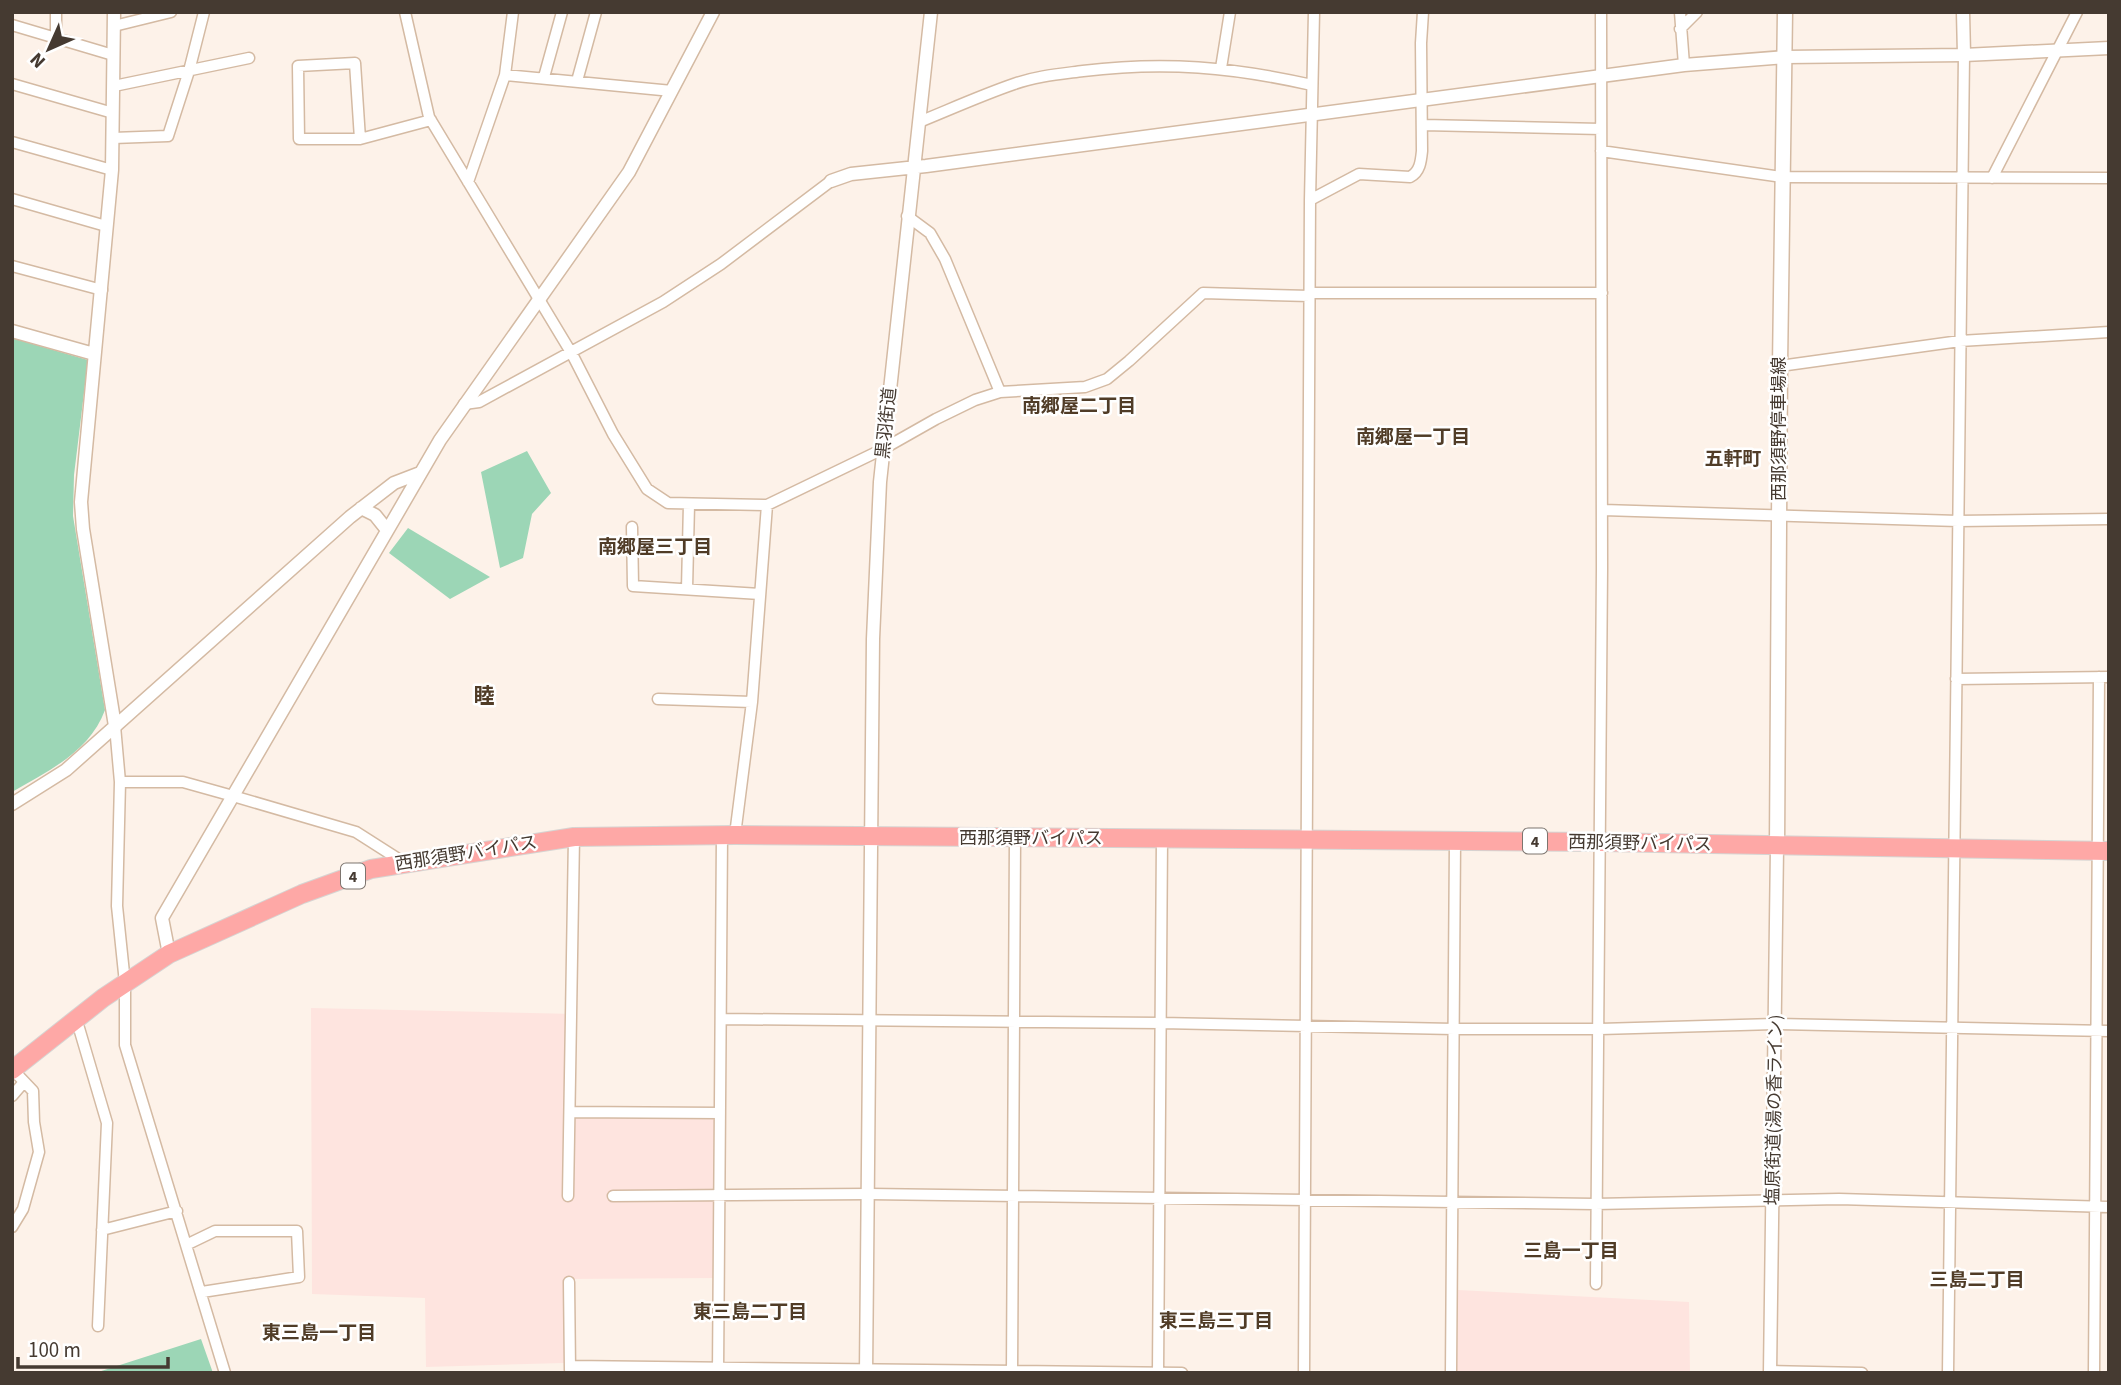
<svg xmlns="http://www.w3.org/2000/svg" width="2121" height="1385" font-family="'Source Sans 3','Noto Sans JP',sans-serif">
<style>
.education{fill:#fee4df}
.green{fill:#9cd6b6}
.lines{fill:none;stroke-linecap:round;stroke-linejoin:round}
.minor-casing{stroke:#d4baa3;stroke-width:13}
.tertiary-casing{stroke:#d4baa3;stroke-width:15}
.secondary-casing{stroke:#d4baa3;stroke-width:17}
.trunk-casing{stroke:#d6d4d2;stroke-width:20}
.minor{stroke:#fff;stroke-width:10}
.tertiary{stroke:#fff;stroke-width:12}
.secondary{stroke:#fff;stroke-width:14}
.trunk{stroke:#fea8a6;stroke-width:18}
.labels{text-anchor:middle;stroke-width:5;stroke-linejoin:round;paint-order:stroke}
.shield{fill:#fff;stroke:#7d756f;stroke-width:2}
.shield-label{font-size:16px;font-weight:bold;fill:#453a31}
.street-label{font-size:18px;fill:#453a31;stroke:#fff}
.neighbourhood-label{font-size:19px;font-weight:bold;fill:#503c27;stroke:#fff}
.quarter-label{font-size:21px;font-weight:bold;fill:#503c27;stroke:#fff}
</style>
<rect width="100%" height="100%" fill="#fdf2e9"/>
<path class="education" d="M311,1008L576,1014V1117L717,1118L714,1278L566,1279L564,1363L426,1367L425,1298L312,1294Z
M1458,1290L1689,1302L1690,1373H1457Z"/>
<path class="green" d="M12,338L88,360L74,475L73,516L105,710C90,751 49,771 12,792Z
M527,451L551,493L532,514L523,558L500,568L481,472Z
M408,528L490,577L450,599L389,553Z
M201,1339L213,1373H95Z"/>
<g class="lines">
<g class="minor-casing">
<path id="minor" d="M56,12V37
M405,12L429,117L572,354L613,434L647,489L668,503L767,505L883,449L936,419L975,400L1000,392L1085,387L1107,379L1129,361L1203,293L1310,296
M1680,12L1684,65
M12,25L113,55
M114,26L171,12
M1680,29L1697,12
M1221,68L1230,12
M505,75L672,91
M544,77L562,12
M577,81L596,12
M12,84L113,113
M114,86L249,58
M919,122C951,109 982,95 1014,84C1036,76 1060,74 1083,71C1165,61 1232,67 1312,85
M1423,125L1601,129
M113,138L168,136L189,71L204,12
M360,139L355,63L298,66L299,139H360L431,120
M12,142L112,170
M1601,151L1782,177L2109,178
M1992,178L2077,12
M468,182L505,75L513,12
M12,199L106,226
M1310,200L1359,174L1410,177C1420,172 1421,161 1422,151L1421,43L1423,12
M907,216L930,233L945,259L1000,392
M12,266L102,290
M1310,293H1602
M1780,366L1960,341L2109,332
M464,404L479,402L663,302L721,264L831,181
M1603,510L1958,521L2109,519
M632,527L633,586L760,594
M687,589L689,504
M1956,679L2109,677
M658,699L752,702
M115,726L120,782L117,906L125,983V1045L225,1373
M120,782H183L233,796L356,832L403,862
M735,835L752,702L767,505
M74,1019L79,1028L107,1123L98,1326
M722,1019L1161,1023L1454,1029H1600L1775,1024L2109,1031
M12,1096L24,1082
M571,1112L720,1113
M568,1196L574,837
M613,1196L869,1194L1595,1204L1839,1199L2109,1207
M12,1227L23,1209L39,1152L34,1122L33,1091L13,1070
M102,1230L177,1211
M186,1245L215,1231H297L299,1277L202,1292
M569,1282L570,1370
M1596,1284L1602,569L1601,12
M570,1366L1182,1373
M1770,1371L1862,1373
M718,1373L722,835
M1012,1373L1015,838
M1158,1373L1162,838
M1304,1373L1310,200L1314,12
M1451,1373L1455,841
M1948,1373L1964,55
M2094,1373L2099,677"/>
</g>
<g class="tertiary-casing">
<path id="tertiary" d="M114,12L112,170L81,502L83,529L115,726
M1963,12L1964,55
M831,181L851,174L926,166L1684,65L1785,57L1964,55L2109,48
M12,331L94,354
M361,508L375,515L387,530
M12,804L66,770L350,517L394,483L420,473
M169,954L162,918L440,440L629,172L713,12
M866,1373L873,639L880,482L931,12
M1770,1373L1777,847"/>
</g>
<g class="secondary-casing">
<path id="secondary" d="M1777,847L1780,366L1785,12"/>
</g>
<g class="trunk-casing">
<path id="trunk" d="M12,1070L103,998L169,954L302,894L371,869L574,837L735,835L1601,842L2109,851"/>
</g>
<use href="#minor" class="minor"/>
<use href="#tertiary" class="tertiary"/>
<use href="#secondary" class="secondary"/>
<use href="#trunk" class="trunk"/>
</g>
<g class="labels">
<g class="shield">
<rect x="1523" y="828.5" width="24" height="25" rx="5"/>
<rect x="341" y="863.5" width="24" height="25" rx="5"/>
</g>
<g class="shield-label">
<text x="1535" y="847">4</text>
<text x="353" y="882">4</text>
</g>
<g class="street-label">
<text transform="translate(886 423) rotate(-84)" y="6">黒羽街道</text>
<text transform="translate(1779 429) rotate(-90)" y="6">西那須野停車場線</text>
<text x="1031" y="844">西那須野バイパス</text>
<text transform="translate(1640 843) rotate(1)" y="6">西那須野バイパス</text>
<text transform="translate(466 853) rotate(-9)" y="6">西那須野バイパス</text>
<text transform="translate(1774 1110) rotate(-89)" y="6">塩原街道(湯の香ライン)</text>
</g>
<g class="neighbourhood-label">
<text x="1079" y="412">南郷屋二丁目</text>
<text x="1413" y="443">南郷屋一丁目</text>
<text x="1733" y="465">五軒町</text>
<text x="655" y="553">南郷屋三丁目</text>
<text x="1571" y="1257">三島一丁目</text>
<text x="1977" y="1286">三島二丁目</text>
<text x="750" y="1318">東三島二丁目</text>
<text x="1216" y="1327">東三島三丁目</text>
<text x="319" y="1339">東三島一丁目</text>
</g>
<g class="quarter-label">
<text x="484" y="703">睦</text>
</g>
</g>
<rect width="2121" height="1385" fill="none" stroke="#453a31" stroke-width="28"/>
<g transform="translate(49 49) rotate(225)" stroke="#ffffff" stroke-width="5" paint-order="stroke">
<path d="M0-5L12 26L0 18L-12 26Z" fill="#453a31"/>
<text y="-10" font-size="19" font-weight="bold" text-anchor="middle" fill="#453a31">N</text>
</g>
<path d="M18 1357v10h150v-10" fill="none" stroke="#453a31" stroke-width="3.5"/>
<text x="28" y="1357" font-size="21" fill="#453a31" stroke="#ffffff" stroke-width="5" paint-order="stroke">100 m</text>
</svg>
